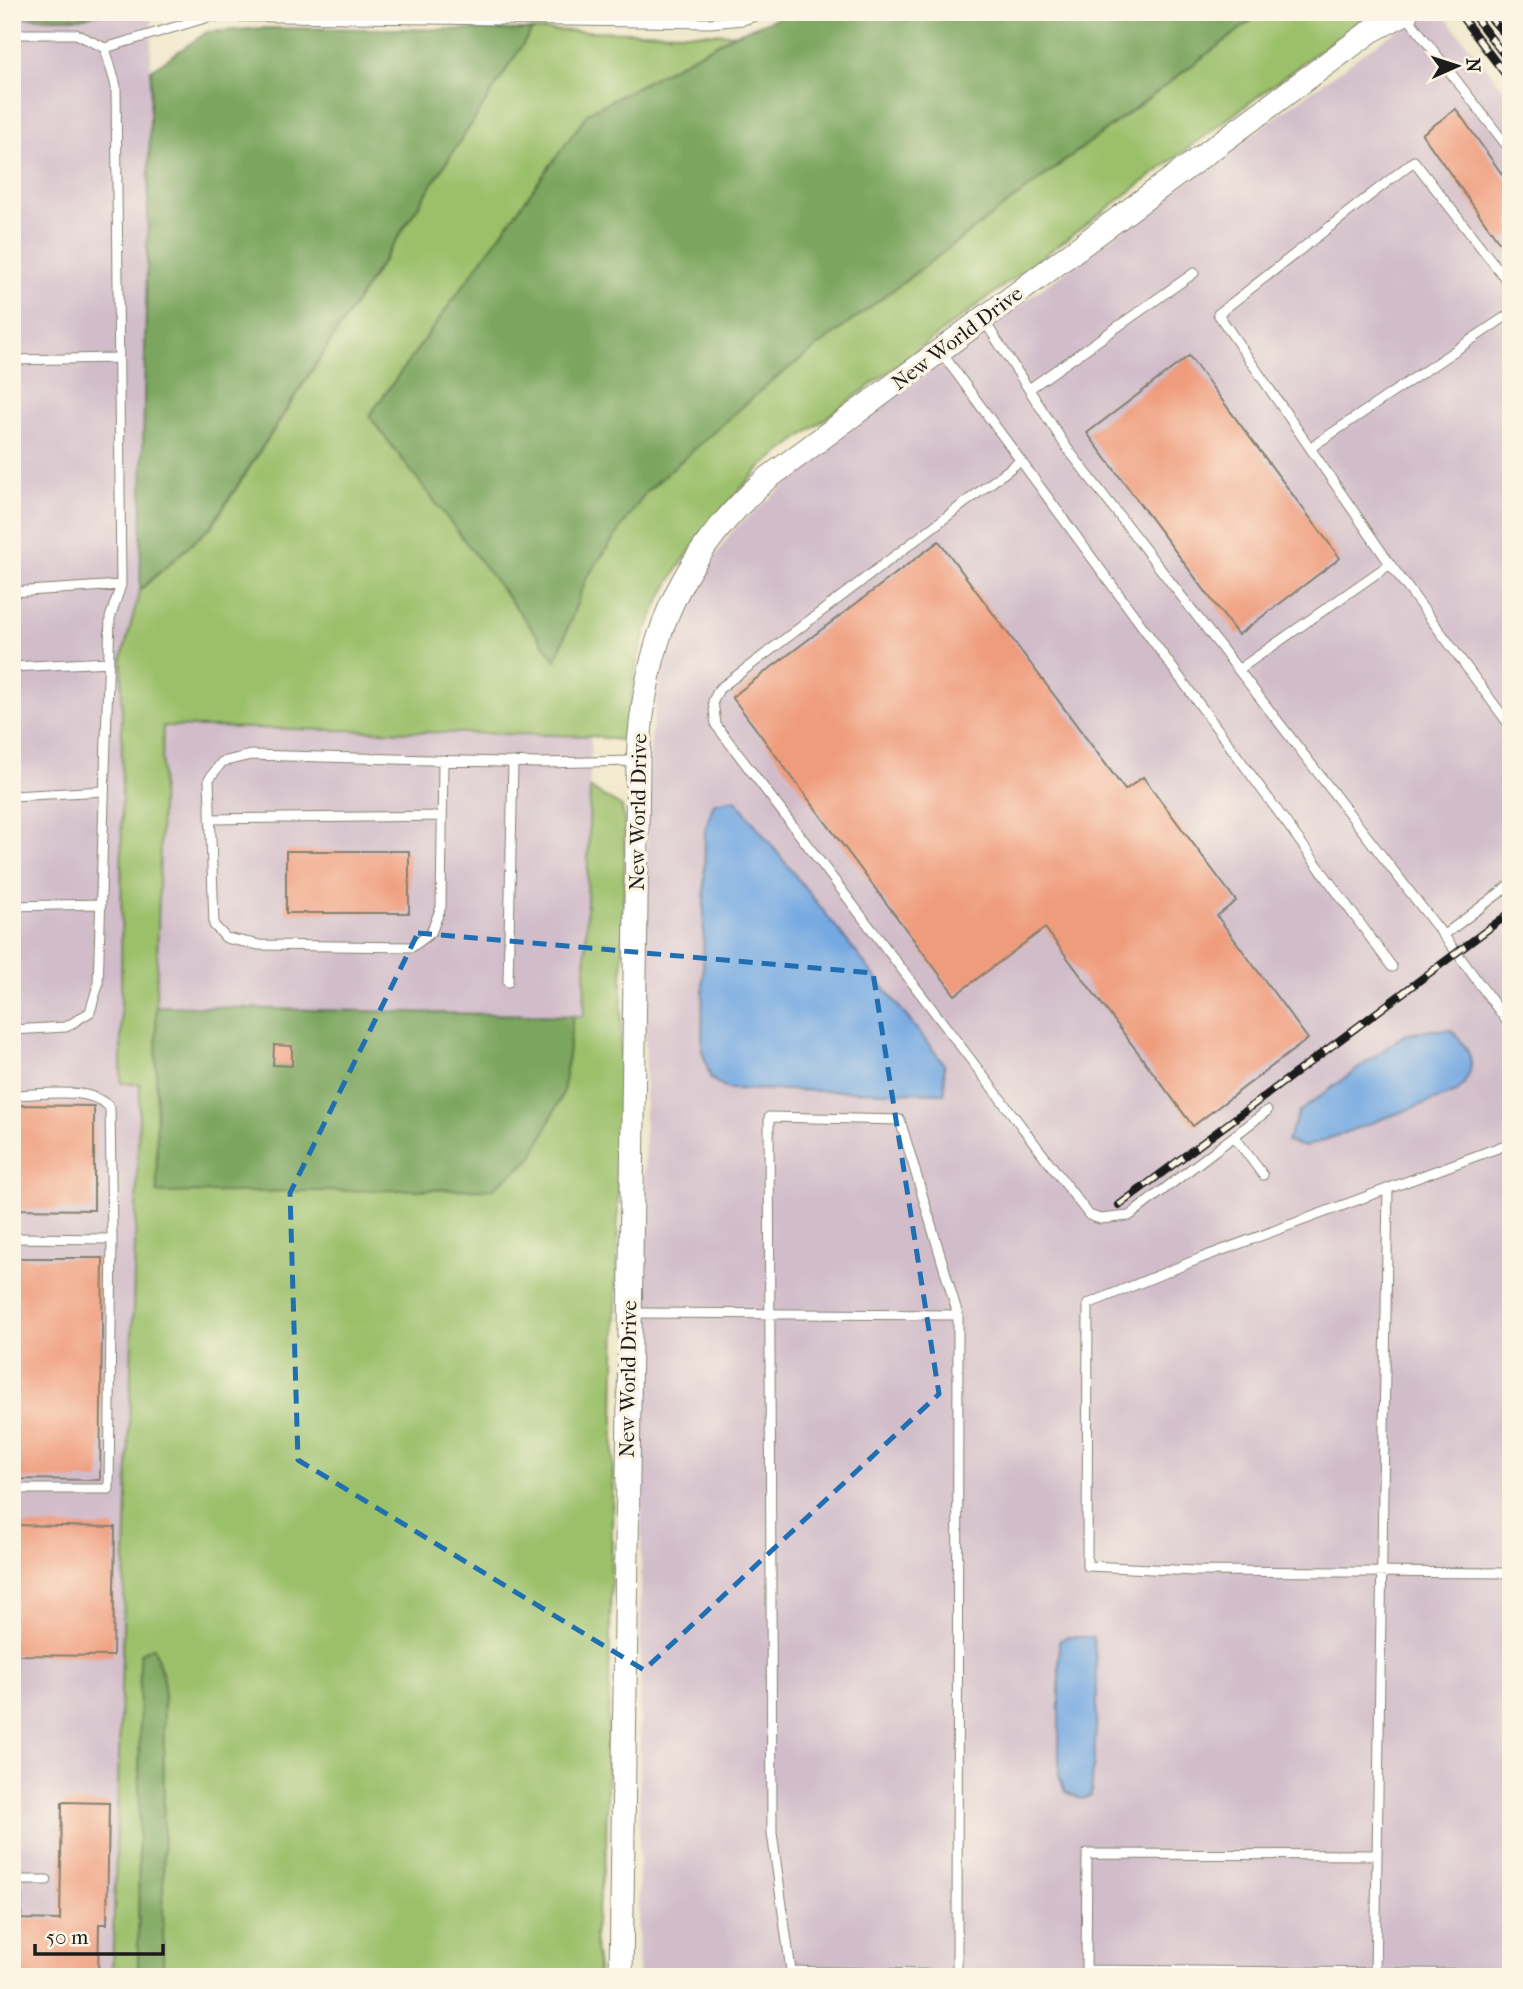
<svg xmlns="http://www.w3.org/2000/svg" width="1523" height="1989" font-family="'IM FELL French Canon',serif">
<style>
.industrial{fill:#d1bdca}
.green{fill:#9bc06a;stroke:#5c6e43;stroke-width:2}
.forest{fill:#7ca65e;stroke:#4c613d;stroke-width:2}
.water{fill:#75a9e2;stroke:#48627f;stroke-width:2}
.building{fill:#ef9c7d}
.lines{fill:none;stroke-linecap:round;stroke-linejoin:round}
.service-casing{stroke:#858272;stroke-width:11}
.tertiary-casing{stroke:#858272;stroke-width:25}
.service{stroke:#fff;stroke-width:9}
.tertiary{stroke:#fff;stroke-width:23}
.rail-casing{stroke:#1c1c1c;stroke-width:8}
.rail{stroke:#fcf5e5;stroke-width:5;stroke-dasharray:16;stroke-linecap:butt}
.marked{fill:none;stroke:#1f6fb2;stroke-width:5;stroke-dasharray:14 9;stroke-linejoin:round}
.labels{text-anchor:middle;stroke-width:7;stroke-linejoin:round;paint-order:stroke}
.street-label{font-size:21px;fill:#1c1c1c;stroke:#fcf5e5}
</style>
<rect width="100%" height="100%" fill="#fcf5e5"/>
<filter id="ink" filterUnits="userSpaceOnUse"><feTurbulence type="fractalNoise" baseFrequency=".0143" numOctaves="2"/><feDisplacementMap in="SourceGraphic" scale="14" xChannelSelector="R" yChannelSelector="G"/><feConvolveMatrix kernelMatrix="1 2 1 2 8 2 1 2 1" color-interpolation-filters="sRGB"/></filter>
<filter id="wash" filterUnits="userSpaceOnUse"><feTurbulence type="fractalNoise" baseFrequency=".00686" numOctaves="4" result="noise"/><feDisplacementMap in="SourceGraphic" scale="28" xChannelSelector="R" yChannelSelector="G"/><feGaussianBlur stdDeviation="1.57" result="paint"/><feColorMatrix in="noise" values="0 0 0 0 0 0 0 0 0 0 0 0 0 0 0 0 0 1.4 0 .05"/><feComposite in="paint" operator="in"/></filter>
<g filter="url(#wash)">
<rect width="100%" height="100%" fill="#eee7c9"/>
<path class="industrial" d="M108,12H152L140,590L122,658V1083L140,1084L112,1977H12V17L79,18Z
M1415,19H1447L1511,98V1977H638L647,825L651,734L664,653L688,597L733,530L860,422L1369,49Z
M163,725L591,736L584,1016L156,1006Z"/>
<path class="green" d="M1263,12H1371L762,466C719,512 676,560 651,619C634,656 631,700 626,741L591,736L163,726L156,1006L157,1192L492,1189L532,1158L563,1093L573,1016H584L590,788L622,807L625,827L606,1853L594,1936L599,1977H163L164,1681L154,1647L140,1653L138,1977H112L140,1084L121,1083L122,658L140,590L212,526L532,30L735,34L588,113L556,659L586,579L646,492L769,383Z"/>
<path class="forest" d="M12,12H108L79,18L12,17Z
M793,12H1263L769,383L646,492L586,579L556,660L369,416L588,113L735,34Z
M264,28L532,30L211,526L140,590L151,70L207,32Z
M156,1006L573,1016L563,1093L532,1158L492,1189L157,1193Z
M154,1647L164,1681L163,1977H138L140,1653Z"/>
<path class="water" d="M735,799L944,1064L945,1093L728,1089L711,1079L702,1050L705,830L714,803Z
M1430,1030H1451C1472,1051 1480,1068 1457,1092L1305,1147L1287,1142L1299,1112L1404,1035Z
M1067,1637H1093C1101,1690 1095,1743 1091,1796L1082,1799L1065,1792L1059,1775V1641Z"/>
<g id="blocks">
<path class="building" d="M1456,109L1511,187V234L1499,242L1422,134Z
M1189,356L1340,558L1238,635L1087,433Z
M939,541L1125,790L1143,777L1236,901L1217,916L1308,1039L1193,1126L1045,928L955,995L732,697Z
M286,851H409V913H286Z
M274,1045L292,1046V1066L273,1065Z
M12,1105L94,1106V1210L12,1209Z
M13,1258H103L100,1480L12,1479Z
M12,1525L115,1527L113,1656L12,1655Z
M62,1802L109,1803L107,1924H99L98,1977H12V1896H22L21,1919L60,1920Z"/>
</g>
</g>
<g filter="url(#ink)">
<use href="#blocks" fill-opacity="0" stroke="#858272" stroke-width="2"/>
<g class="lines">
<g class="service-casing">
<path id="service" d="M1405,14L1511,151
M12,34H76L105,48L116,86L121,585L12,592
M105,48L212,16L710,23L743,20L767,12
M983,319L1067,448L1457,953L1511,1027
M941,352L1392,967
M12,360L117,358
M1029,389L1194,273
M1310,448L1218,314L1414,161L1511,286
M1020,461L719,689L713,701L716,725L1089,1215L1100,1219L1129,1216L1267,1111
M1390,564L1511,727
M12,667L109,662
M1238,670L1390,564L1310,448L1511,313
M443,760L441,907L431,933L412,947L259,945L226,938L214,925L209,779L222,762L251,755L540,763L636,761
M12,796L104,791
M210,819L442,816
M12,906L101,904
M1444,935L1511,884
M508,982L513,762
M12,1030L66,1027L90,1012L98,985L110,618L121,585
M12,1095C41,1095 90,1085 110,1108L112,1239
M769,1117L900,1120L958,1315L957,1975L791,1971L772,1833Z
M1234,1136L1263,1175
M1511,1143L1201,1258L1088,1304L1087,1566L1195,1571L1511,1573
M12,1238L112,1239L109,1489H12
M631,1313L958,1315
M1377,1855L1087,1854L1086,1970L1511,1974
M12,1880H47
M1375,1977L1388,1189"/>
</g>
<g class="tertiary-casing">
<path id="tertiary" d="M621,1977L638,761C644,644 676,561 764,481L1371,31L1407,12"/>
</g>
<use href="#service" class="service"/>
<use href="#tertiary" class="tertiary"/>
<g class="rail-casing">
<path id="rail" d="M1458,12L1511,82
M1471,12L1511,64
M1485,12L1511,41
M1119,1205L1511,912"/>
</g>
<use href="#rail" class="rail"/>
</g>
</g>
<path class="marked" d="M418,933L873,973L939,1394L644,1670L298,1460L290,1193Z"/>
<g class="labels">
<g class="street-label">
<text transform="translate(957 338) rotate(-37)" y="7">New World Drive</text>
<text transform="translate(638 812) rotate(-89)" y="7">New World Drive</text>
<text transform="translate(628 1379) rotate(-89)" y="7">New World Drive</text>
</g>
</g>
<rect width="1523" height="1989" fill="none" stroke="#fcf5e5" stroke-width="42"/>
<g transform="translate(1457 66) rotate(87)" stroke="#fcf5e5" stroke-width="5" paint-order="stroke">
<path d="M0-5L12 26L0 18L-12 26Z" fill="#1c1c1c"/>
<text y="-10" font-size="19" font-weight="bold" text-anchor="middle" fill="#1c1c1c">N</text>
</g>
<path d="M35 1944v10h128v-10" fill="none" stroke="#1c1c1c" stroke-width="3.5"/>
<text x="46" y="1944" font-size="21" fill="#1c1c1c" stroke="#fcf5e5" stroke-width="5" paint-order="stroke">50 m</text>
</svg>
